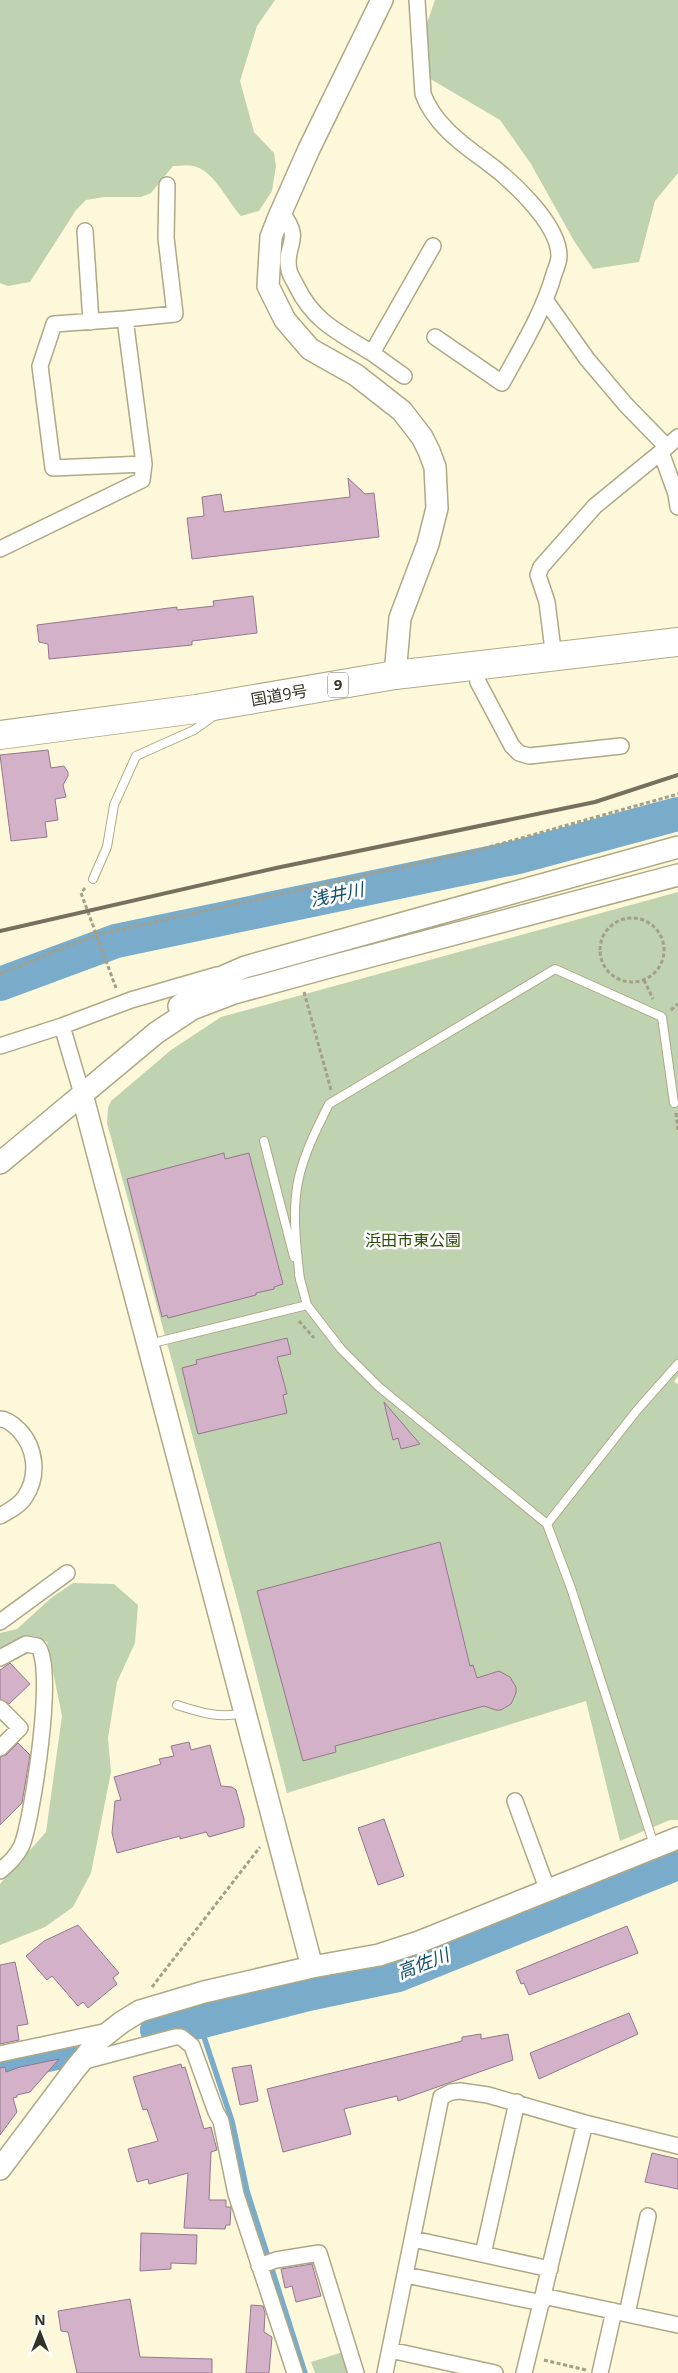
<svg xmlns="http://www.w3.org/2000/svg" width="678" height="2373" font-family="'Open Sans','Noto Sans JP',sans-serif">
<style>
.green{fill:#bfd3b0}
.lines{fill:none;stroke-linecap:round;stroke-linejoin:round}
.stream{stroke:#79acca;stroke-width:5.5}
.river{stroke:#79acca;stroke-width:34}
.building{fill:#d3b2c9;stroke:#95778c}
.lane-casing{stroke:#afa885;stroke-width:10}
.street-casing{stroke:#afa885;stroke-width:18}
.secondary-casing{stroke:#afa885;stroke-width:24}
.highway-casing{stroke:#afa885;stroke-width:30}
.path{stroke:#a39f88;stroke-width:3;stroke-dasharray:4 2.5;stroke-linecap:butt}
.lane{stroke:#fff;stroke-width:8}
.street{stroke:#fff;stroke-width:15}
.secondary{stroke:#fff;stroke-width:21}
.highway{stroke:#fff;stroke-width:28}
.rail{stroke:#75715e;stroke-width:4}
.labels{text-anchor:middle;stroke-width:5;stroke-linejoin:round;paint-order:stroke}
.shield{fill:#fff;stroke:#727066;stroke-width:1}
.shield-label{font-size:15px;font-weight:bold;fill:#363324}
.street-label{font-size:16px;fill:#363324;stroke:#fff}
.park-label{font-size:16px;fill:#2d4b05;stroke:#fff}
.water-label{font-size:18px;font-style:italic;fill:#0e4f6d;stroke:#fff}
</style>
<rect width="100%" height="100%" fill="#fef8db"/>
<path class="green" d="M0,0H275L257,26L240,81L254,132L274,153L276,166L272,191L259,211L241,216C227,201 213,169 193,166C187,165 179,166 173,166L151,193L141,197H104L86,200L76,210L30,282L8,286L0,283Z
M435,0H678V173L655,201L639,262L593,269L574,241L531,164L500,120L427,77L424,32Z
M678,892V1376L674,1382L678,1384V1820H670L620,1841L586,1701L287,1793L239,1607L107,1123L108,1108L111,1101L171,1050L221,1017Z
M73,1583L114,1584L138,1605L135,1643L117,1682L108,1738L111,1772L91,1873L73,1907L45,1927L0,1945V1884L46,1832L62,1716L47,1642L34,1636L0,1650V1633L17,1629L51,1598Z
M343,2352L349,2373H315L311,2362Z"/>
<g class="lines">
<path class="stream" d="M199,2022L232,2121L247,2191L305,2373"/>
<path class="river" d="M0,984L116,941L518,857L678,814
M157,2030L199,2022L308,1994L398,1975L678,1863
M0,2065L61,2052"/>
</g>
<path class="building" d="M348,478L365,494L374,493L379,537L192,559L187,518L204,516L202,497L221,494L224,512L350,497Z
M253,596L257,633L192,641V645L49,659L48,644L39,642L37,625L177,607V610L214,606L213,601Z
M48,750L51,768L64,766L68,772V776L63,785L66,797L55,799L58,820L45,822L47,837L11,841L0,755Z
M224,1153L225,1159L249,1153L283,1284L274,1287V1289L256,1293V1295L168,1318L167,1315L162,1317L127,1179Z
M287,1338L291,1354L277,1357L287,1394L283,1395L287,1413L198,1434L182,1368L197,1364L196,1360Z
M384,1402L420,1444L401,1449L398,1438L393,1440Z
M440,1542L470,1666L473,1665L477,1678L499,1671L510,1677L516,1687V1693L511,1704L501,1710H496L484,1706L335,1746L336,1752L303,1761L257,1591Z
M10,1663L30,1684L9,1704L0,1699V1670Z
M189,1742L191,1750L210,1745L221,1786L232,1787L236,1790L244,1819V1827L209,1837L206,1832L180,1839V1836L117,1853L112,1833L115,1801L121,1800L114,1777L161,1764L159,1759L174,1756L171,1746Z
M18,1743L30,1755L22,1803L0,1825V1757L6,1755Z
M384,1819L404,1876L378,1885L358,1828Z
M78,1925L119,1973L113,1978L117,1984L88,2008L83,2002L78,2006L52,1976L47,1980L26,1956L44,1941Z
M627,1926L638,1953L529,1995L524,1983L521,1984L516,1971Z
M15,1962L28,2024L17,2026L19,2040L0,2044V1965Z
M629,2013L638,2034L539,2079L530,2053Z
M481,2034V2039L508,2034L513,2060L398,2101L397,2096L344,2109L351,2134L283,2152L267,2089L462,2041V2037Z
M59,2059L30,2092L17,2095V2097L13,2098L17,2112L0,2135V2068L5,2067L6,2072L20,2067Z
M181,2064L182,2068L185,2067L204,2129L211,2127L217,2150L211,2152L209,2200H226V2207H231L230,2225H226L225,2229L184,2228L188,2173L149,2184L148,2179L137,2182L128,2149L158,2141L147,2109L143,2110L133,2077Z
M251,2065L258,2101L240,2105L232,2068Z
M652,2153L678,2159V2189L645,2182Z
M141,2233L197,2235L196,2264L171,2263V2269L140,2271Z
M312,2264L321,2296L296,2302L292,2286L285,2288L281,2269Z
M130,2299L140,2357L212,2359V2373H77L68,2332L61,2331L58,2311Z
M251,2305L263,2306L265,2313L264,2332L272,2337L269,2373H246Z"/>
<g class="lines">
<g class="lane-casing">
<path id="lane" d="M93,879L107,847L114,805L136,756L194,730L215,715
M264,1141L294,1257
M299,1275L307,1305
M300,1280C297,1252 293,1223 296,1195C299,1163 315,1132 329,1104L555,969L662,1017L674,1103
M149,1344L307,1305L341,1349L379,1387L547,1524L571,1588L654,1845
M547,1524L638,1409L678,1364
M177,1705C199,1712 220,1719 243,1713"/>
</g>
<g class="street-casing">
<path id="street" d="M417,0L423,94C433,122 460,143 484,160C509,178 559,223 559,256C559,262 556,268 554,274C543,313 521,348 502,383L435,337
M281,212C305,241 283,245 289,270C290,276 295,282 297,287C314,322 340,333 372,353
M85,231L91,322
M546,301L587,359L626,405L666,446
M125,319L54,324L40,366L53,468L144,464
M404,376L372,353L433,246
M678,437L661,452L676,494L678,507
M0,549L142,480L144,464L125,319L175,314L166,238L167,185
M554,658L547,602L538,575L541,567L595,506L661,452
M476,667L478,682L512,746L519,753L529,756L621,746
M62,1026L82,1094
M0,1046L62,1026L131,1000L217,975
M0,1419C7,1419 14,1425 19,1430C36,1448 39,1476 25,1497C19,1506 9,1511 0,1516
M0,1622L67,1573
M0,1658L26,1644L37,1646C57,1661 32,1820 22,1845C17,1856 9,1863 0,1871
M0,1708L20,1728L0,1748
M515,1801L548,1891
M0,2054L108,2031
M81,2062L175,2037H181L192,2046L216,2112L221,2121L236,2194L295,2373
M413,2239L550,2269
M483,2254L517,2102
M259,2266L276,2260L319,2253L356,2373
M406,2275L542,2303
M543,2296L678,2325
M627,2314L648,2216
M390,2350L495,2373
M385,2373L441,2097L451,2092L460,2091L488,2095L585,2123L678,2146
M524,2373L585,2123
M600,2373L614,2311"/>
</g>
<g class="secondary-casing">
<path id="secondary" d="M382,0L309,149L278,219L271,237L268,286L285,320L310,349L356,375L402,411L422,437L429,451L435,467L437,508L428,544L400,618L395,675
M179,1006L220,978L245,967L678,847
M82,1094L312,1967
M0,1163L156,1033L192,1009L234,993L329,967L678,875
M0,2169L75,2069L99,2040L122,2022L140,2011L204,1992L312,1967L379,1955L419,1942L678,1838"/>
</g>
<g class="highway-casing">
<path id="highway" d="M0,735L196,709L395,675L678,642"/>
</g>
<path class="path" d="M85,888L81,893L116,988
M600 950a32 32 0 1 1 64 0a32 32 0 1 1-64 0Z
M0,974L96,935L475,851L678,794
M644,980L653,999
M304,992L331,1090
M671,1010L678,1004
M676,1113L678,1130
M299,1321L314,1338
M152,1987L260,1847
M544,2360L586,2370"/>
<use href="#lane" class="lane"/>
<use href="#street" class="street"/>
<use href="#secondary" class="secondary"/>
<use href="#highway" class="highway"/>
<path class="rail" d="M0,931L276,868L595,802L678,775"/>
</g>
<g class="labels">
<rect class="shield" x="328" y="672.5" width="20" height="25" rx="4"/>
<g class="shield-label">
<text x="338" y="690">9</text>
</g>
<g class="street-label">
<text transform="translate(279 695) rotate(-10)" y="6">国道9号</text>
</g>
<g class="park-label">
<text x="413" y="1246">浜田市東公園</text>
</g>
<g class="water-label">
<text transform="translate(337 895) rotate(-12)" y="6">浅井川</text>
<text transform="translate(423 1964) rotate(-21)" y="6">高佐川</text>
</g>
</g>
<g transform="translate(40 2333)" stroke="#ffffff" stroke-width="4" paint-order="stroke">
<path d="M0-4L9 19L0 12L-9 19Z" fill="#363324"/>
<text y="-8" font-size="14" font-weight="bold" text-anchor="middle" fill="#363324">N</text>
</g>
</svg>
